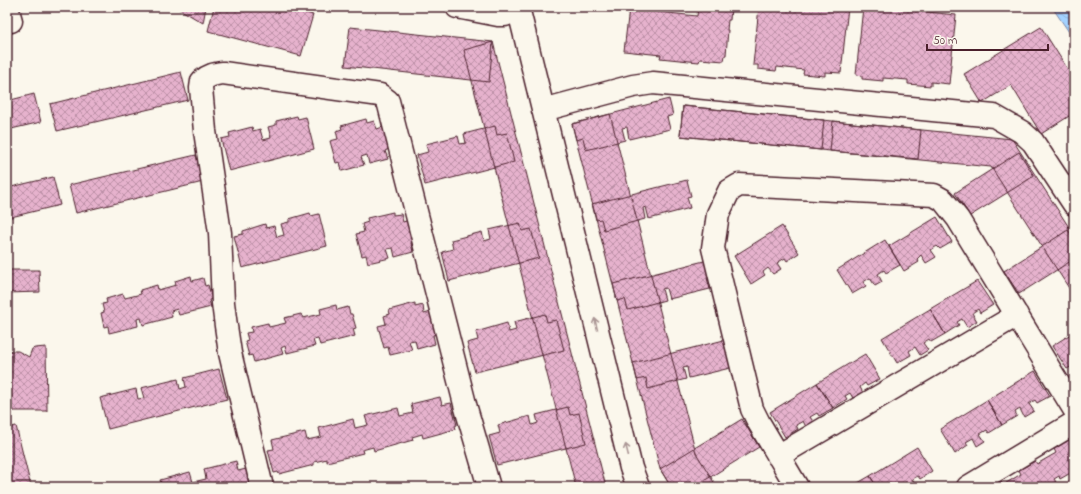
<svg xmlns="http://www.w3.org/2000/svg" width="1081" height="494" font-family="'Indie Flower',sans-serif">
<style>
.water{fill:url(#water-waves);stroke:#7f8aaa}
.building{fill:url(#building-cross-hatch);stroke:#4a1f2b}
.lines{fill:none;stroke-linecap:round;stroke-linejoin:round}
.minor-casing{stroke:#4a1f2b;stroke-width:25}
.minor{stroke:#fbf7ec;stroke-width:22}
.oneway{stroke:#ab9695}
</style>
<defs>
<pattern id="water-waves" width="16" height="10" patternUnits="userSpaceOnUse"><rect width="16" height="10" fill="#a3d2ff"/><path d="M0 5q4-4 8 0t8 0" fill="none" stroke="#8eb4db"/></pattern>
<pattern id="building-cross-hatch" width="8" height="8" patternUnits="userSpaceOnUse"><rect width="8" height="8" fill="#e6b2cd"/><path d="M0 0l8 8M0 8l8-8" fill="none" stroke="#bc90a7"/></pattern>
</defs>
<rect width="100%" height="100%" fill="#fbf7ec"/>
<filter id="ink" filterUnits="userSpaceOnUse"><feTurbulence type="fractalNoise" baseFrequency=".025" numOctaves="2"/><feDisplacementMap in="SourceGraphic" scale="8" xChannelSelector="R" yChannelSelector="G"/><feConvolveMatrix kernelMatrix="1 2 1 2 8 2 1 2 1" color-interpolation-filters="sRGB"/></filter>
<g filter="url(#ink)">
<path class="water" d="M1052,7H1074V37L1073,38Z"/>
<path class="building" d="M176,7H206L203,23Z
M214,7H284L313,15L301,56L208,31Z
M698,7H731L730,20H728L727,30H728L726,55H725L724,61L700,59L699,62L660,58L661,55L624,51L629,9L697,16Z
M759,7H848L841,73L825,72V76L803,74L804,70L777,67L776,71L758,69V65H753Z
M863,7H880L956,15L949,84L931,82V86L908,84V80L883,78V81L862,79V76L856,75Z
M350,27L493,42L489,82L345,66Z
M1041,27L1074,79V113L1041,134L1011,85L982,103L964,74Z
M493,42L606,487H576L464,50Z
M181,72L188,100L57,131L50,104Z
M34,94L41,122L7,130V101Z
M669,99L673,115L667,117L670,129L629,139L627,127L622,128L625,140L586,150L583,138L576,140L572,124Z
M683,106L824,120L821,150L680,136Z
M683,106L1012,139L1074,235V296L991,167L680,136Z
M610,114L696,453L717,487H671L660,469L572,124Z
M297,116L298,119L306,117L314,149L229,171L221,139L230,137L229,133L252,127L253,131L260,129L263,140L271,138L268,127L276,125V121Z
M366,119L367,123L374,121L377,129L383,127L389,149L385,151L388,159L369,164L367,155L361,157L364,165L342,171L340,162L336,163L330,141L338,139L336,131L342,129L341,126Z
M833,121L921,130L918,159L830,151Z
M495,126L497,135L507,133L514,162L425,185L417,155L428,152L426,144L458,136L460,144L466,143L464,134Z
M1019,152L1034,176L970,216L955,193Z
M196,155L203,182L76,213L69,185Z
M53,177L60,205L7,218V188Z
M687,180L691,196L687,197L690,208L649,219L646,207L643,208L645,219L604,230L601,219L596,220L592,204Z
M393,212V215L401,214L403,222L409,220L415,242L411,243L413,252L395,257L393,248L387,249L390,258L368,263L366,255L362,256L356,234L364,232L362,224L368,222L367,218Z
M310,213L311,216L319,214L327,246L242,268L234,236L243,234V231L265,224L266,228L274,226L277,237L284,235L281,224L289,222V219Z
M937,217L952,242L940,249L937,246L931,250L936,257L926,263L921,255L917,259L919,262L904,271L889,246Z
M520,223L522,231L531,229L539,258L449,281L442,252L453,249L451,240L482,232L484,241L491,239L489,230Z
M782,226L799,253L787,261L785,258L777,263L781,269L773,274L768,268L763,272L765,275L751,284L734,256Z
M1068,230L1074,239V259L1019,294L1004,271Z
M885,240L900,265L886,273L884,270L878,274L882,282L875,286L870,278L863,282L866,286L852,294L837,270Z
M708,260L712,277L707,278L710,289L669,299L666,288L662,289L665,300L628,310L625,299L617,301L613,284Z
M7,270H39L40,292L7,293Z
M191,276L192,281L203,278L205,286L208,285L212,299L209,300L211,307L179,315L177,309L171,311L172,317L143,325L141,318L137,319L138,326L109,333L108,326L104,327L101,313L104,312L102,304L107,303L106,299L123,294L125,298L141,294L140,290L157,285L158,290L176,285L175,281Z
M977,281L993,305L980,313L978,309L972,313L977,321L967,327L962,319L957,322L959,325L945,334L930,309Z
M415,303V307L423,305L424,314L431,312L437,334L433,335L435,344L417,349L415,340L409,341L412,350L390,355L388,347L384,348L378,326L386,324L384,316L390,314L389,310Z
M336,305L337,310L348,307L350,314H352L356,328L353,329L355,336L320,345L318,339L313,340L315,346L287,353L285,346L281,348L283,354L254,362L252,355L249,356L245,341L248,340L246,333L252,332L251,327L268,323L269,327L286,323L284,318L301,314L303,318L321,314L320,309Z
M930,309L945,334L931,342L929,339L923,343L928,350L920,355L915,347L909,351L911,355L897,363L882,338Z
M545,314L547,322L556,320L564,350L475,372L467,343L478,340L476,332L507,323L509,332L516,330L514,322Z
M1074,332V365L1067,369L1052,346Z
M728,339L733,356L728,357L730,368L689,378L687,367L683,368L686,379L648,389L646,378L637,380L633,363Z
M46,347L47,411H7V351H18L29,357L32,349L35,348Z
M865,354L880,379L867,386L865,383L860,387L864,395L854,400L850,393L845,396L847,399L833,408L817,383Z
M219,369L227,399L108,429L100,398L136,389L138,399L144,398L141,388L178,379L180,389L186,387L184,378Z
M1035,371L1050,396L1037,403L1035,400L1029,404L1034,411L1024,417L1020,409L1015,412L1017,416L1002,425L987,400Z
M817,383L833,408L819,416L817,413L810,417L815,424L807,429L803,421L796,425L798,429L785,437L770,412Z
M440,397L442,405L451,403L457,425L455,426L456,429L423,438L422,434L412,437L413,440L374,451L373,447L362,450L363,453L327,462V459L314,462V465L279,474L278,472L274,473L268,450L274,449L272,440L305,432L307,440L321,437L319,428L353,419L355,428L368,425L365,416L398,408L400,416L413,413L411,404Z
M987,400L1002,425L989,433L987,430L980,434L985,441L977,446L973,438L966,442L968,445L955,454L940,429Z
M568,407L570,415L579,413L586,443L497,465L489,436L500,433L498,425L530,416L532,425L538,423L536,415Z
M742,419L759,447L694,487H671L660,469Z
M16,426L31,487H7V428Z
M1069,440L1071,444L1074,442V471L1060,479L1059,476L1054,479L1056,482L1048,487H992L1001,481L1003,485L1021,474L1019,470L1035,461L1037,464L1056,453L1054,449Z
M917,447L932,471L920,479L918,476L912,479L916,487H903L902,485L899,487H877L870,476Z
M236,461L238,471L246,469L250,487H162L160,480L190,472L193,482L206,479L204,469Z
M870,476L877,487H851Z"/>
<g class="lines">
<g class="minor-casing">
<path id="minor" d="M7,7L11,21
M457,7L498,15H505
M518,7L631,468L638,487
M543,110L633,86L653,83L994,116L1022,132L1033,142L1074,204
M778,456L1017,315
M262,487L230,353L226,326L223,303L220,233L205,131L201,88L202,81C209,75 214,74 223,73L380,95L388,101L466,408L489,487
M797,487L759,423L752,409L713,248L718,214L729,191L739,185L934,195L943,200L958,219L1074,409
M968,487L1074,423"/>
</g>
<use href="#minor" class="minor"/>
</g>
<defs><path id="oneway-shaft" d="M-6 0H5M1.5-3L5.5 0L1.5 3" fill="none" stroke-width="1.6" stroke-linecap="round" stroke-linejoin="round"/></defs>
<g class="oneway">
<use href="#oneway-shaft" transform="translate(596 324) rotate(-104)"/>
<use href="#oneway-shaft" transform="translate(627 450) rotate(-104)"/>
</g>
</g>
<rect width="1081" height="494" fill="none" stroke="#fbf7ec" stroke-width="24"/>
<rect x="12" y="12" width="1057" height="470" fill="none" stroke="#4a1f2b" stroke-width="1.5" filter="url(#ink)"/>
<path d="M927 44v6h121v-6" fill="none" stroke="#4a1f2b" stroke-width="2"/>
<text x="933" y="44" font-size="12" fill="#4a1f2b" stroke="#fbf7ec" stroke-width="3" paint-order="stroke">50 m</text>
</svg>
